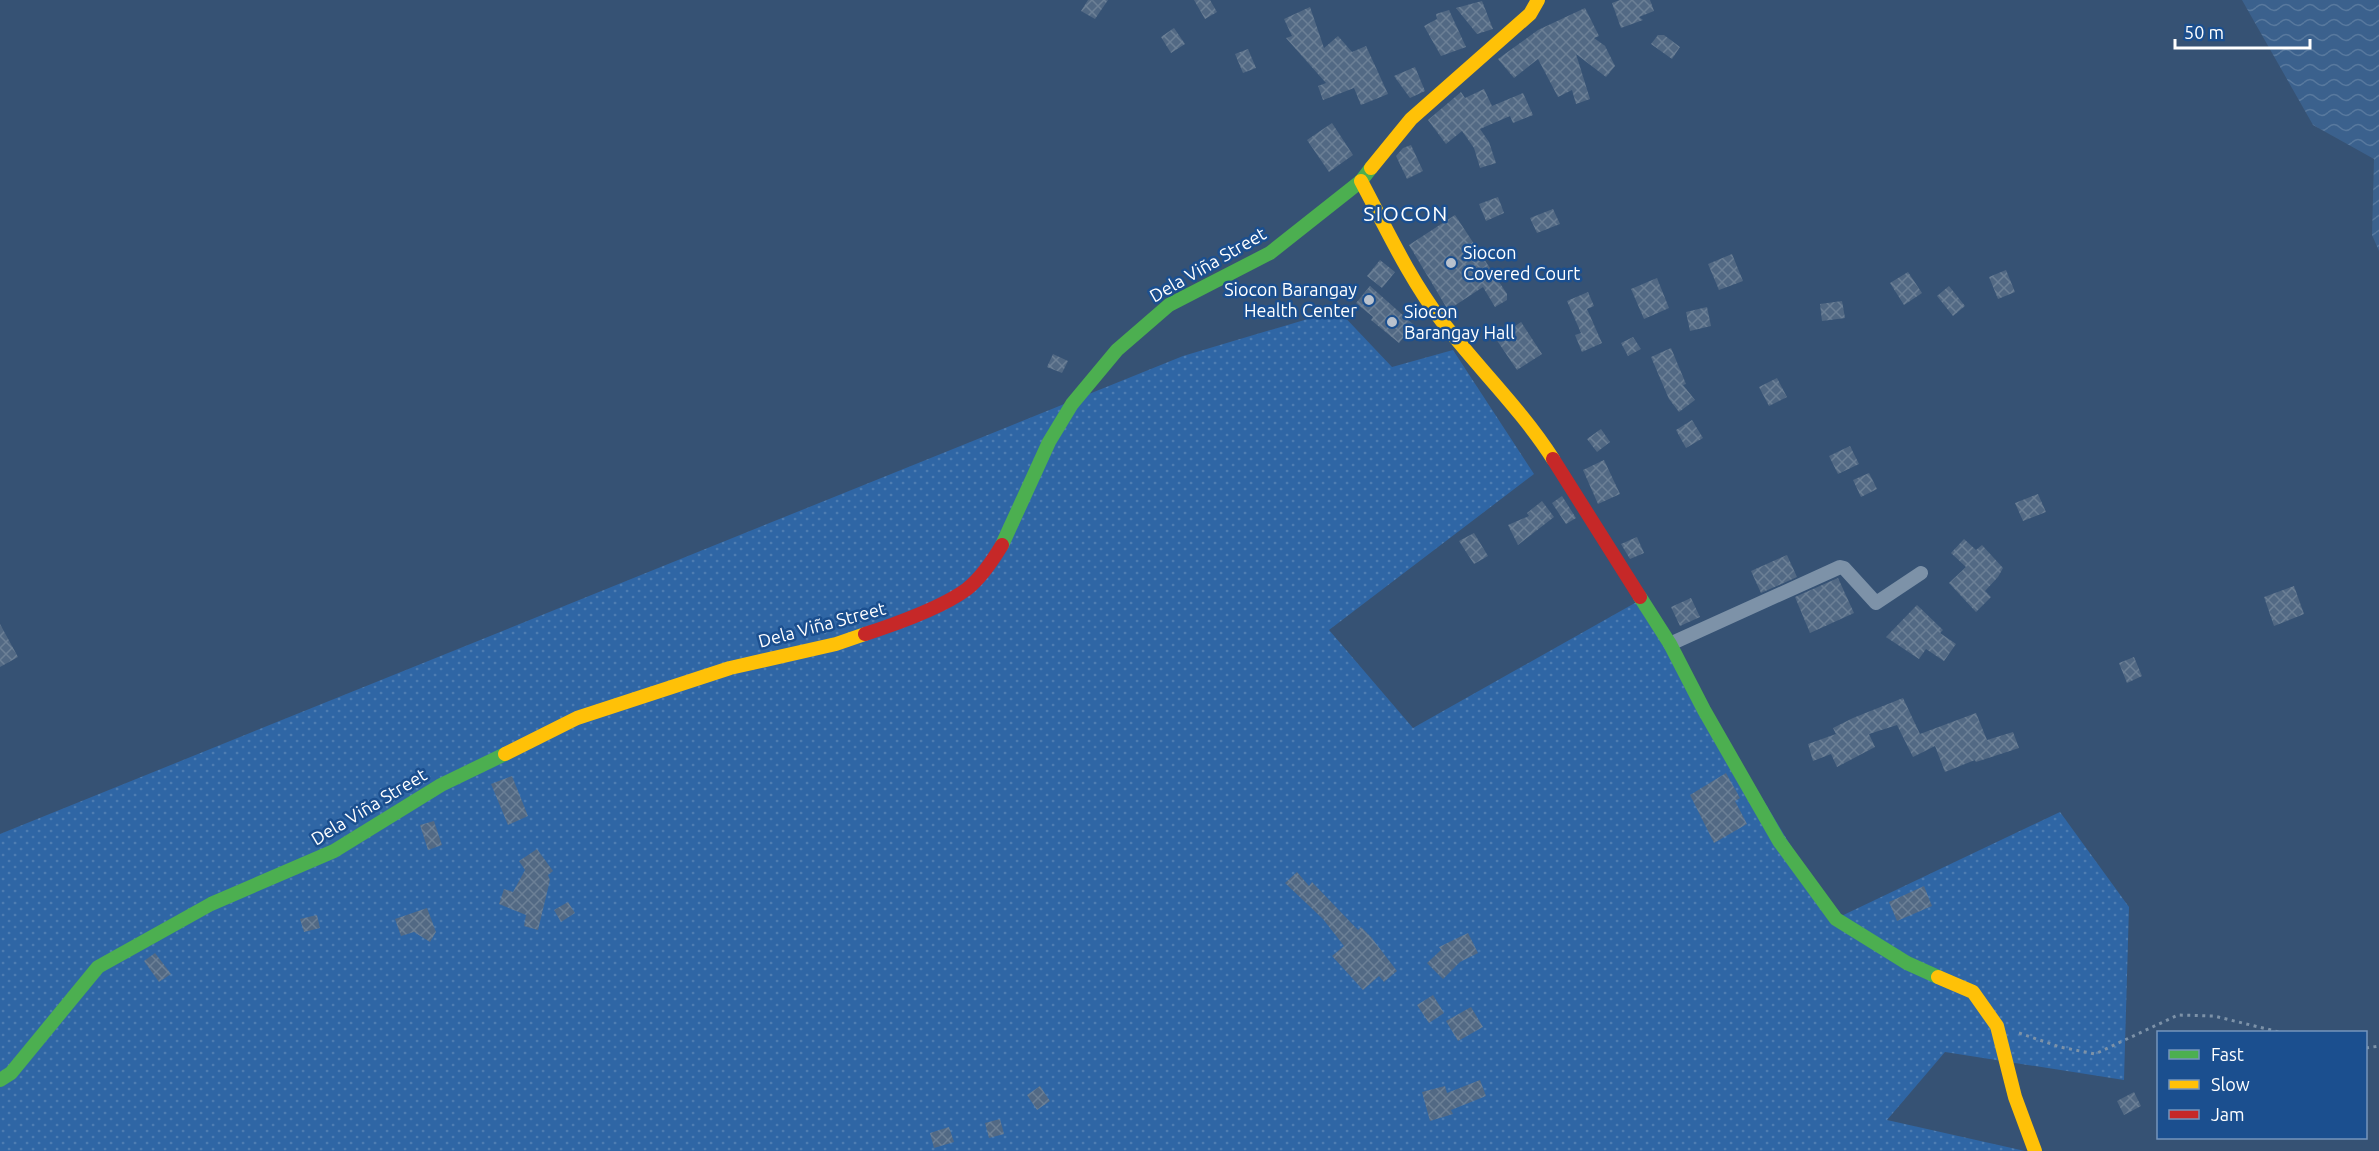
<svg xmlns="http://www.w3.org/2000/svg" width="2379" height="1151" font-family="Ubuntu,sans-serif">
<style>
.grass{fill:url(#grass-dots)}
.water{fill:url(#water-waves)}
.building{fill:url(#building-cross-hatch)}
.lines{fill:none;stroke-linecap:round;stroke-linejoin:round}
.path{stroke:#7d92a8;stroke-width:3;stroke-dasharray:3 4.5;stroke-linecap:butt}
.street{stroke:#7d92a8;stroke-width:14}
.fast{stroke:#4caf50;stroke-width:14}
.slow{stroke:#ffc107;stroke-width:14}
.jam{stroke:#c62828;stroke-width:14}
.poi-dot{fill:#b9c2ce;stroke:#1b4f8f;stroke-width:2}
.labels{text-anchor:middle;stroke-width:5;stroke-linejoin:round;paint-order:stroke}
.poi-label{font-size:18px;fill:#fff;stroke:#1b4f8f;text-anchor:start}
.street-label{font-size:18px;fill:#fff;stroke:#1b4f8f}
.quarter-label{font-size:21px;letter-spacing:1.5px;fill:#fff;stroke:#1b4f8f}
</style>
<defs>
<pattern id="grass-dots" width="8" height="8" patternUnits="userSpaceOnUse" patternTransform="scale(1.5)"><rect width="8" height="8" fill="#2f66a5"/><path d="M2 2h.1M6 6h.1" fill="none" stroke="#4e7db2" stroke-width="1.8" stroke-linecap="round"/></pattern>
<pattern id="water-waves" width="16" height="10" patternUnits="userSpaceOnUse" patternTransform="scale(1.5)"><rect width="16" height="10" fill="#3b618d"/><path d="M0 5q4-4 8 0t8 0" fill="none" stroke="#58799e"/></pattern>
<pattern id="building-cross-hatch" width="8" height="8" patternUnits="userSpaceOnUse" patternTransform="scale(1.5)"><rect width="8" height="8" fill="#526984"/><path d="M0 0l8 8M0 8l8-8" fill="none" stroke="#6c8096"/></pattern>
</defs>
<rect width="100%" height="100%" fill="#365274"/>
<path class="grass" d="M1338,310L1392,367L1453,350L1534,474L1329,630L1413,728L1642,599L1835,919L2060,812L2129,907L2124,1080L1945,1052L1887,1120L2025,1151H0V834L1183,356Z"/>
<path class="water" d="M2242,0H2379V251L2372,235L2374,159L2313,125Z"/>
<path class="building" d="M1088,0H1108L1095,19L1081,11Z
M1194,0H1210L1217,12L1205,19Z
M1620,0H1650L1654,11L1639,17L1643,20L1621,28L1612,3Z
M1482,1L1493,29L1477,34L1456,8Z
M1310,7L1324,48L1338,36L1352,52L1366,46L1388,94L1361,105L1354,88L1323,100L1318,86L1326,83L1286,38L1292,36L1284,19Z
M1585,8L1599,36L1594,38L1605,46L1615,66L1606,77L1576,54L1590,99L1576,104L1572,90L1558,97L1538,59L1514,78L1498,59L1538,30Z
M1449,10L1466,47L1441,56L1424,26L1437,19L1436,14Z
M1174,28L1185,44L1171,53L1161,37Z
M1658,35H1664L1680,47L1672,59L1651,44Z
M1248,49L1256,68L1243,73L1235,54Z
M1415,67L1425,91L1410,98L1394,76Z
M1484,89L1492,106L1523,93L1533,115L1513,123L1510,116L1480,129L1489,142L1496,163L1480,168L1474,148L1462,131L1446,144L1428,120L1461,92L1465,98Z
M1332,123L1353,155L1329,172L1307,140Z
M1411,145L1423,171L1407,179L1396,156L1403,148Z
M1498,197L1504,213L1486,221L1479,204Z
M1553,209L1560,224L1537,233L1530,218Z
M1455,215L1507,294V300L1495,307L1483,287L1448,310L1409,245Z
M1732,254L1743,281L1719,290L1708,264Z
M1380,260L1395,272L1382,288L1367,276Z
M2006,270L2015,292L1998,299L1989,277Z
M1908,272L1922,293L1904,305L1890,283Z
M1657,278L1669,308L1644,319L1631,289Z
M1370,286L1414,325L1399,343L1371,320L1373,317L1356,303Z
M1949,286L1965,306L1953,316L1937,296Z
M1588,292L1594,306L1587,309L1602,343L1582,352L1575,335L1581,333L1567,301Z
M1842,301L1845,318L1822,321L1820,304Z
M1707,307L1711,326L1690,331L1686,312Z
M1521,322L1542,354L1517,370L1496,339Z
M1633,337L1641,349L1628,356L1621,343Z
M1671,348L1686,384L1683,385L1695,400L1679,412L1669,399L1651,357Z
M1053,354L1068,361L1062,373L1047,367Z
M1777,378L1787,397L1769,406L1759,387Z
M1692,420L1703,438L1686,448L1676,430Z
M1601,429L1610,442L1597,452L1587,439Z
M1850,446L1859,464L1838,474L1829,456Z
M1604,460L1620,494L1598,504L1583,470Z
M1869,473L1877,489L1861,497L1853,480Z
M2038,494L2046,512L2023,521L2015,503Z
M1562,496L1576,518L1566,524L1552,503Z
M1542,501L1554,517L1518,545L1508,525L1529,516L1527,513Z
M1474,533L1488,556L1474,564L1459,541Z
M1637,537L1644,553L1630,559L1621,544Z
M1964,539L1976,550L1982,545L2003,568L1998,577L1985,591L1991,597L1976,612L1949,583L1966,567L1951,553Z
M1787,555L1797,577L1761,593L1751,571Z
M1838,578L1854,613L1810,633L1795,597Z
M2294,586L2304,614L2274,626L2264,597Z
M1691,598L1700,617L1680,626L1671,607Z
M1917,605L1943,630L1940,633L1956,644L1944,661L1926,649L1919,659L1886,637Z
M0,624L18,657L0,667Z
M2134,657L2142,676L2127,683L2119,663Z
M1903,698L1920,734L1976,713L1987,740L2013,732L2019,748L1976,762L1975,760L1945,772L1935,746L1913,757L1897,725L1869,734L1875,747L1837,767L1831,754L1813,761L1808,744L1836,734L1833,728L1853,718Z
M1726,773L1740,798L1735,801L1747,824L1714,843L1690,795Z
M512,776L528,816L508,825L491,784Z
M434,821L442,845L428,850L420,825Z
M537,849L553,871L548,875L550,880L538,930L524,926L526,915L499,904L504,889L513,892L525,870L519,861Z
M1297,872L1309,886L1312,882L1358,930L1361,927L1371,937L1397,971L1384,982L1379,976L1363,990L1332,956L1344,946L1323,919L1285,883Z
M1924,886L1932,906L1897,921L1889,902Z
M568,902L575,913L561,922L554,910Z
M427,908L436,932L430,942L414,932L401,936L395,919Z
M317,915L320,928L304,932L300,919Z
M1468,933L1478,953L1460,962L1443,979L1427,963L1441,950L1439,947Z
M155,953L171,974L159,982L144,961Z
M1433,995L1444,1013L1429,1023L1417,1005Z
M1471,1007L1483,1027L1458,1041L1446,1021Z
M1480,1080L1486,1096L1451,1110L1453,1114L1430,1121L1422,1092L1445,1086L1447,1093Z
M1040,1086L1050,1101L1037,1110L1027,1095Z
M2134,1092L2141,1106L2124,1115L2117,1101Z
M1000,1119L1004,1134L989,1138L985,1123Z
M949,1127L954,1142L934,1148L930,1133Z"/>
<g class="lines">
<path class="path" d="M2019,1033L2060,1047L2095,1054L2178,1015L2214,1016L2279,1032
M2366,1048L2379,1046"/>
<path class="street" d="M1670,644L1840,567L1844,568L1876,603L1921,573"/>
<path class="fast" d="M1002,545L1049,442L1072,404L1117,350L1169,305L1270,253L1361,181L1371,168
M1640,597L1670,644L1704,710L1779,841L1836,919L1907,963L1938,977
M0,1080L11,1073L98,967L211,904L334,851L441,785L505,754"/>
<path class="slow" d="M1371,168L1411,119L1530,14L1538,0
M1361,181C1386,228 1409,278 1441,320C1478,368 1521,409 1553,459
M505,754L577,718L730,668L836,644L865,634
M1938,977L1973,992L1997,1026L2015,1097L2035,1151"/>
<path class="jam" d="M1553,459L1640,597
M865,634C893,625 943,607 967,589C981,578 993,560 1002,545"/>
</g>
<g class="poi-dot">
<circle cx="1451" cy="263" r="6"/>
<circle cx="1369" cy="300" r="6"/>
<circle cx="1392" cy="322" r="6"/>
</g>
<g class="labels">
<g class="poi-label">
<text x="1463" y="259">Siocon<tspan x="1463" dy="21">Covered Court</tspan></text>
<text x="1357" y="296" text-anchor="end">Siocon Barangay<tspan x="1357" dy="21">Health Center</tspan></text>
<text x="1404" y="318">Siocon<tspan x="1404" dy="21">Barangay Hall</tspan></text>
</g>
<g class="street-label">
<text transform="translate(1208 265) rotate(-30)" y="6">Dela Viña Street</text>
<text transform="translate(822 625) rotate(-15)" y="6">Dela Viña Street</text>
<text transform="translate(369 807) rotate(-31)" y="6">Dela Viña Street</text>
</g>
<g class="quarter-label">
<text x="1406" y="221">SIOCON</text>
</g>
</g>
<rect x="2157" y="1031" width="210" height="108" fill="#1b4f8f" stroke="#7695bc" stroke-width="1.5"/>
<rect x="2169" y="1050" width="30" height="9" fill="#4caf50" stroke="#7695bc" stroke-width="1.5"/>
<text x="2211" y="1061" font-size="18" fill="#ffffff">Fast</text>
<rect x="2169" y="1080" width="30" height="9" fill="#ffc107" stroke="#7695bc" stroke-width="1.5"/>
<text x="2211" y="1091" font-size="18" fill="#ffffff">Slow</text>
<rect x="2169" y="1110" width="30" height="9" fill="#c62828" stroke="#7695bc" stroke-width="1.5"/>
<text x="2211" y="1121" font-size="18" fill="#ffffff">Jam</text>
<path d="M2175 39v9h135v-9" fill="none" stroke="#ffffff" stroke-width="3"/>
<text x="2184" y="39" font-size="18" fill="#ffffff" stroke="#1b4f8f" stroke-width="4.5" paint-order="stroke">50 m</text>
</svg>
